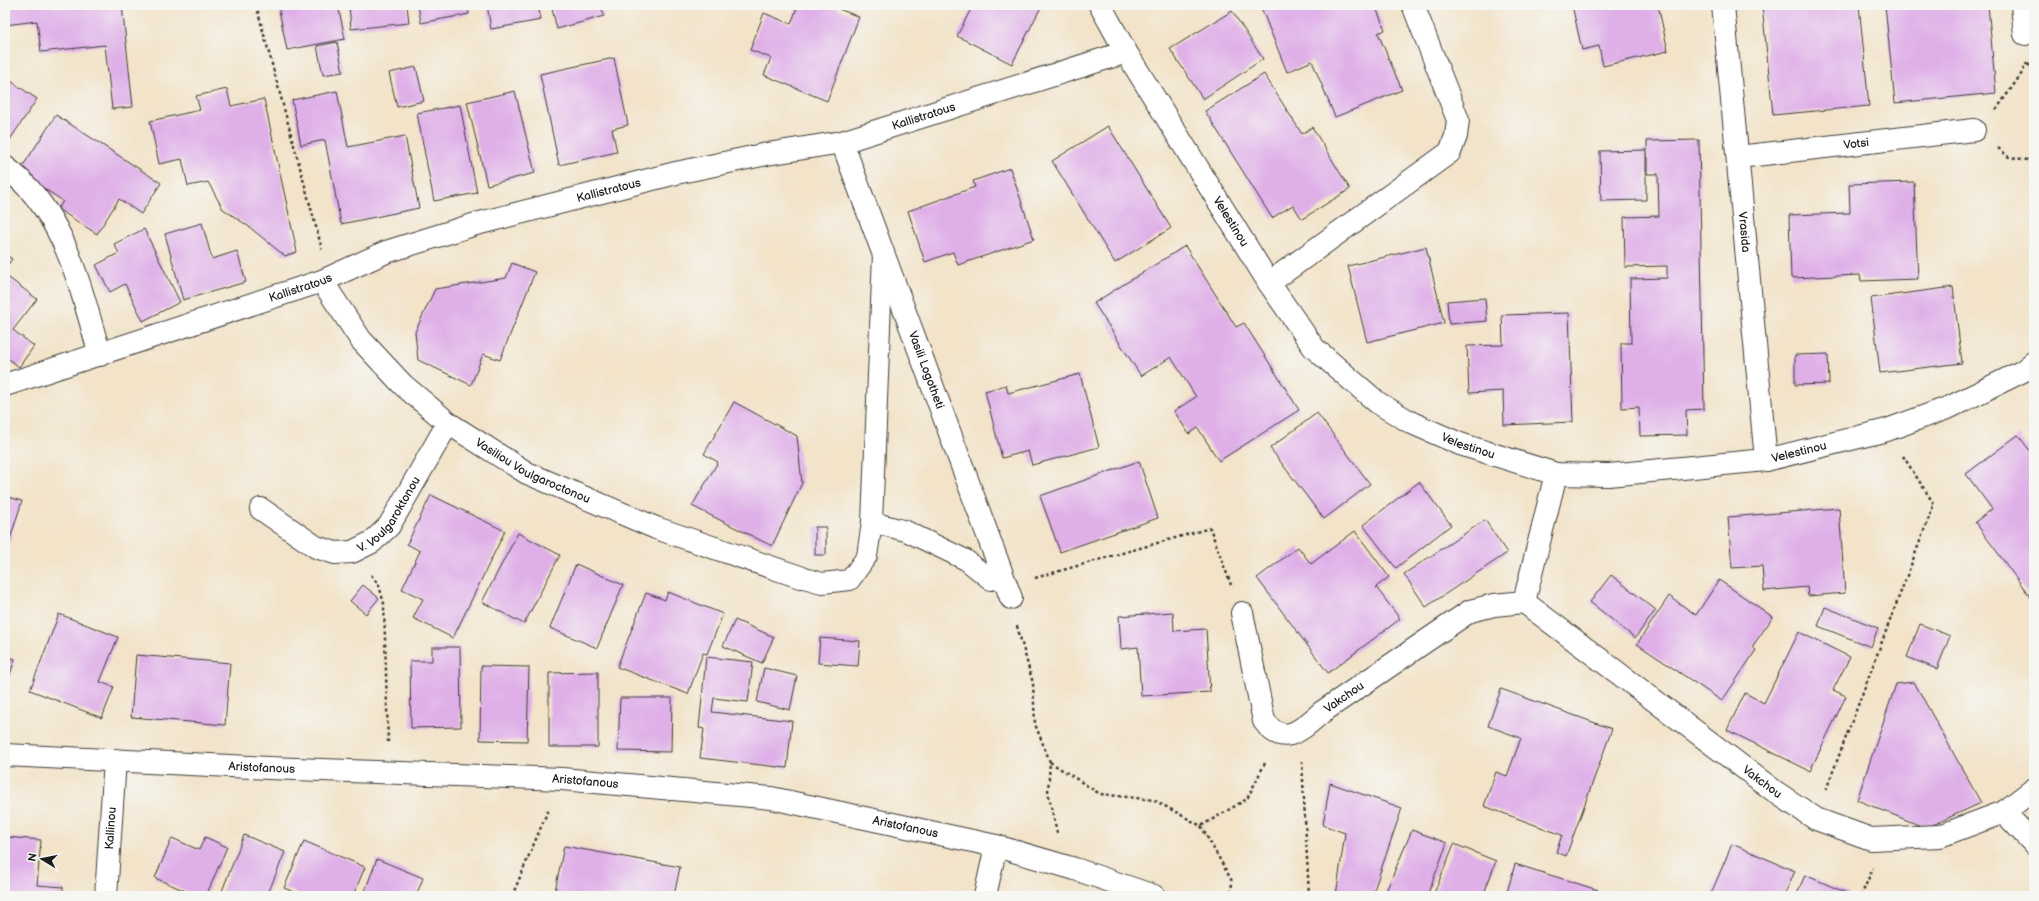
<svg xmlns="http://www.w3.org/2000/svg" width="2039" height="901" font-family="'Balsamiq Sans',sans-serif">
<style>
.building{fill:#dfb0e8}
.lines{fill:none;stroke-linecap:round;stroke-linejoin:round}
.lane-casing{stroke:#3c3a36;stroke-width:22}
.street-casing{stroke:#3c3a36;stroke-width:24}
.secondary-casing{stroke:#3c3a36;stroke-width:24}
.path{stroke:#3c3a36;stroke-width:2.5;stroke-dasharray:3 3;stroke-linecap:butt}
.lane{stroke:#fff;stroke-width:20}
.street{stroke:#fff;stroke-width:22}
.secondary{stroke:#fff;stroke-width:22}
.labels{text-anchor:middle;stroke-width:3.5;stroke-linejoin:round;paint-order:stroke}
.street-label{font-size:12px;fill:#1c1c1c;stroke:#f6f6f2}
</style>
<rect width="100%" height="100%" fill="#f6f6f2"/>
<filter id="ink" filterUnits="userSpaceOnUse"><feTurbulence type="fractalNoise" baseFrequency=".025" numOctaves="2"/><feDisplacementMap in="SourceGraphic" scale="8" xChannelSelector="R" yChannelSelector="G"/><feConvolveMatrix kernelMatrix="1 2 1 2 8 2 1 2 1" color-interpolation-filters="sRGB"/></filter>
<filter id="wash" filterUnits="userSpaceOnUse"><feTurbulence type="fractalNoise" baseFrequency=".012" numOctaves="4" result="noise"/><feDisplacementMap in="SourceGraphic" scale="16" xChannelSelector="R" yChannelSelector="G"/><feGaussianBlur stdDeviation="0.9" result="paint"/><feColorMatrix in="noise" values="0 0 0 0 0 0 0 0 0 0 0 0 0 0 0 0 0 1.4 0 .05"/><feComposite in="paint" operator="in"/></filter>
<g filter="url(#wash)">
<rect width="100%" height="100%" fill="#f2e3c9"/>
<g id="blocks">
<path class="building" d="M5,5H122L133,107L112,109L105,45L41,52L37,21L5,25Z
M278,5H338L345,39L287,50Z
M349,5H407L409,23L351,29Z
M418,5H468L469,14L421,23Z
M487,5H538L541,20L491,29Z
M551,5H601L604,16L557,29Z
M798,5H829L859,17L827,101L764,75L771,58L750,50L764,13L791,24Z
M973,5H1042L1012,64L957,36Z
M1260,5H1375L1385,30L1378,33L1402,90L1335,117L1312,61L1287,72Z
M1572,5H1658L1668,51L1603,66L1599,46L1582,50Z
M1762,5H1859L1869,106L1773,115Z
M1885,5H1988L1996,93L1895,103Z
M1232,11L1263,59L1203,99L1170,49Z
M337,42L343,72L323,75L317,46Z
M614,58L628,125L612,129L617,152L559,165L540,74Z
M416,67L424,101L397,107L389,73Z
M1264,74L1302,134L1312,127L1350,189L1302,219L1293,205L1272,218L1205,111Z
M5,77L37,99L5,147Z
M227,89L231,106L264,99L297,252L285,256L248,226L223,209L208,182L188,186L182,159L159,164L150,121L200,110L196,96Z
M337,91L348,147L405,136L419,208L341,224L325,140L301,145L292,100Z
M515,91L535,173L487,185L467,102Z
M460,105L477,193L434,201L417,113Z
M56,115L161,183L141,214L119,199L97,234L58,209L63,201L19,172Z
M1108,126L1171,228L1115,263L1052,161Z
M1699,140L1704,409L1686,410L1687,435L1640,436L1639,407L1622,408L1621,343H1631L1630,279L1667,278V266L1625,267L1624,217L1659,216L1658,174H1647V141Z
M1646,150V200L1601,201L1600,151Z
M1010,168L1034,239L958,265L953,252L925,262L908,211L975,187L973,181Z
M1914,182L1918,279L1861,281L1860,275L1791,278L1789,215L1850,213L1849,184Z
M202,223L212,259L237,251L246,282L183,300L165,234Z
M144,229L180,302L143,321L125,284L110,292L96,265L119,253L114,244Z
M1185,246L1236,327L1244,323L1299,410L1219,461L1198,428L1189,434L1174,411L1196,397L1171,357L1141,376L1094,303Z
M1426,247L1444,323L1367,342L1348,266Z
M5,254L12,259L5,269Z
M512,263L535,272L500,360L483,354L471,385L418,360L415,332L435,289L506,278Z
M9,278L37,299L13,330L34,346L19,367L5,356V283Z
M1953,287L1962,363L1880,373L1871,298Z
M1485,298L1487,321L1449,324L1447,301Z
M1569,313L1573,422L1504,425L1503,391L1469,393L1467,346L1503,345L1502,315Z
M1828,354L1829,384L1795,385V355Z
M1080,374L1099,447L1032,465L1028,451L1002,458L985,391L1006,385L1008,393Z
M734,402L797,436L802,483L772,546L692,506L718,462L704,454Z
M1317,413L1370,484L1324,519L1270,448Z
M2018,435L2034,456V602L1975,522L1992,509L1966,474Z
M1139,461L1158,518L1060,552L1040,496Z
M1419,482L1451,525L1396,568L1363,525Z
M431,495L505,531L453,638L413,618L423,599L402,589L420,551L407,544Z
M5,496L22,501L5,555Z
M1839,508L1845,593L1808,596L1807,587L1764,591L1762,566L1732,568L1728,517Z
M1485,520L1507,553L1426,607L1404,574Z
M815,527H826V555H815Z
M1355,531L1389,577L1376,587L1400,619L1328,673L1257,578L1298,547L1311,564Z
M518,533L560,555L524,624L482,602Z
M576,564L623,585L597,648L550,628Z
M1611,575L1656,610L1635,638L1590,602Z
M1719,580L1773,617L1752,647L1756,650L1722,701L1637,644L1669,596L1696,615Z
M363,585L379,598L366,614L350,601Z
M668,592L723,614L707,654L703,653L688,694L617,667L646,593L665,600Z
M1825,607L1878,628L1871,647L1818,626Z
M1173,612L1174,631L1206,629L1210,692L1141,696L1138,647L1121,649L1119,616Z
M59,614L118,637L100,682L114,687L102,718L30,690Z
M735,620L774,637L762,663L723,646Z
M1920,624L1950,636L1937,669L1907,657Z
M1799,632L1850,657L1833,690L1846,696L1810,771L1727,730L1745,693L1764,703Z
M820,638L860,641L858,666L818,663Z
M432,647H460L461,727L411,728L410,661H432Z
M136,655L230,663L225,725L131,717Z
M5,656L15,659L5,690Z
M706,657L753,662L748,702L714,698L712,712L792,721L787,768L700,758L704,729L699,728Z
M481,666L529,667L527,741L480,740Z
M764,668L797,676L790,710L757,702Z
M598,672V747H549V673Z
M1914,682L1981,803L1926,828L1857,800L1896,684Z
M1501,689L1612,729L1566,856L1556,852L1562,835L1484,806L1496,772L1507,776L1521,738L1488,726Z
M620,698H672L671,752L618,751Z
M1330,783L1402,808L1372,896H1336L1345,833L1323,825Z
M1412,830L1447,843L1427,896H1384Z
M244,835L285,852L267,896H220Z
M5,837L41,840L37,885L63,887V896H5Z
M205,837L227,847L206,896H197L155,878L172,838L199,850Z
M304,841L365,867L353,896H304L284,888Z
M1454,844L1496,861L1483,896H1433Z
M1732,844L1795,871L1784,896H1710Z
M564,846L680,867L674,896H554Z
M377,859L423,878L416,896H363Z
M1515,864L1598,890L1596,896H1506Z
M1805,875L1849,894L1848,896H1796Z"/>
</g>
</g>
<g filter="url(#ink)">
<use href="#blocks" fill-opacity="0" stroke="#3c3a36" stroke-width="1"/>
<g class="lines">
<g class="lane-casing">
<path id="lane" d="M872,522L883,254
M800,577L822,583L850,580L867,556L872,522L906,531L966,560L991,580L1001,576"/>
</g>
<g class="street-casing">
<g id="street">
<path id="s1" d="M1100,5L1126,52L1269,283L1314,348L1378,403L1412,423L1460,444L1556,474L1609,475L1766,460L1887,430L1950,407L2023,371L2034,362"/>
<path id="s2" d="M1723,5L1766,460"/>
<path d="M2022,5L2025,34"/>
<path id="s3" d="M842,142L1011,598"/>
<path id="s4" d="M1738,157L1974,130"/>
<path d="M5,167C65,211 80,287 100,355"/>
<path id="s5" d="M322,281L361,340L403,385L448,423L527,473L656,528L800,577"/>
<path d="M1269,283L1450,152L1456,136L1458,120L1413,5"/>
<path id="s6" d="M5,385L322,281L386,252L476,224L676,173L767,154L842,142L1126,52"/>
<path id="s7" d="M261,509L316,547L335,553L352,552L372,542L389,526L448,423"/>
<path d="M1524,602L1556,474"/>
<path id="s8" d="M1242,613L1264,721C1284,749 1303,728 1322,712L1470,611L1494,605L1524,602L1777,793L1816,819L1871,839L1940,836L2004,812L2034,789"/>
<path d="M2004,812L2034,844"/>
<path id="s9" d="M106,896L115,760"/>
<path d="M985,896L996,846"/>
</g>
</g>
<g class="secondary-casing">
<g id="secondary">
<path id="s10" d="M5,755L269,768L562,779L771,798L996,846L1075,869L1154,896"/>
</g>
</g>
<path class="path" d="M256,5L322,249
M2028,64L2034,70
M1996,110L2022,73L2027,63
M1998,148L2009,157L2034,161
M371,575L379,585L384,604L388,742
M1035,578L1210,528L1231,585
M1017,626L1033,683L1035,724L1050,762L1048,792L1057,833
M1302,761L1309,896
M1050,762L1100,794L1154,800L1201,826L1247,799L1266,761
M1826,790L1934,504L1903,456
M1201,826L1232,881L1231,896
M512,896L549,808
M1861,896L1873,868"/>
<use href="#lane" class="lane"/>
<use href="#street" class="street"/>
<use href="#secondary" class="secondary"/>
</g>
</g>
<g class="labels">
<g class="street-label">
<text dy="4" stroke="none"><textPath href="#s6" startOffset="959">Kallistratous</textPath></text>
<text dy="4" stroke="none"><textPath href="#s4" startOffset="119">Votsi</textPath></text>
<text dy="4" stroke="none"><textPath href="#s6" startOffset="635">Kallistratous</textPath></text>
<text dy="4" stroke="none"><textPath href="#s1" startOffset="253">Velestinou</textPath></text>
<text dy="4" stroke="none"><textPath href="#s2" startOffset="228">Vrasida</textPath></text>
<text dy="4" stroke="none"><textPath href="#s6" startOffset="311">Kallistratous</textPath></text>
<text dy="4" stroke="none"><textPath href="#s3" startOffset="243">Vasili Logotheti</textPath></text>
<text dy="4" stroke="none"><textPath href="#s1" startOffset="589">Velestinou</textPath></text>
<text dy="4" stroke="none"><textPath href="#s1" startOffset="926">Velestinou</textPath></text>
<text dy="4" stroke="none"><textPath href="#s5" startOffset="289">Vasiliou Voulgaroctonou</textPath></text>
<text dy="4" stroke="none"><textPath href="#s7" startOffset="158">V. Voulgaroktonou</textPath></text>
<text dy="4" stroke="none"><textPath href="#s8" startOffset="207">Vakchou</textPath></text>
<text dy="4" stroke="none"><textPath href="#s10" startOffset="257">Aristofanous</textPath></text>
<text dy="4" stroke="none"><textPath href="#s10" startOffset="581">Aristofanous</textPath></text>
<text dy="4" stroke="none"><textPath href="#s8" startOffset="713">Vakchou</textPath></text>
<text dy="4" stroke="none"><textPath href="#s10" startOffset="905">Aristofanous</textPath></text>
<text dy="4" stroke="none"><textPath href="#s9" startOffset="68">Kallinou</textPath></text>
</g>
</g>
<rect width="2039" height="901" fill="none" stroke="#f6f6f2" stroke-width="20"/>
<g transform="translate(42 859) rotate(280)" stroke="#f6f6f2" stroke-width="3" paint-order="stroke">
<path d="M0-3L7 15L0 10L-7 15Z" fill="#1c1c1c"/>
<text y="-6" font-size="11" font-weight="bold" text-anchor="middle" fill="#1c1c1c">N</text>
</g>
</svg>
